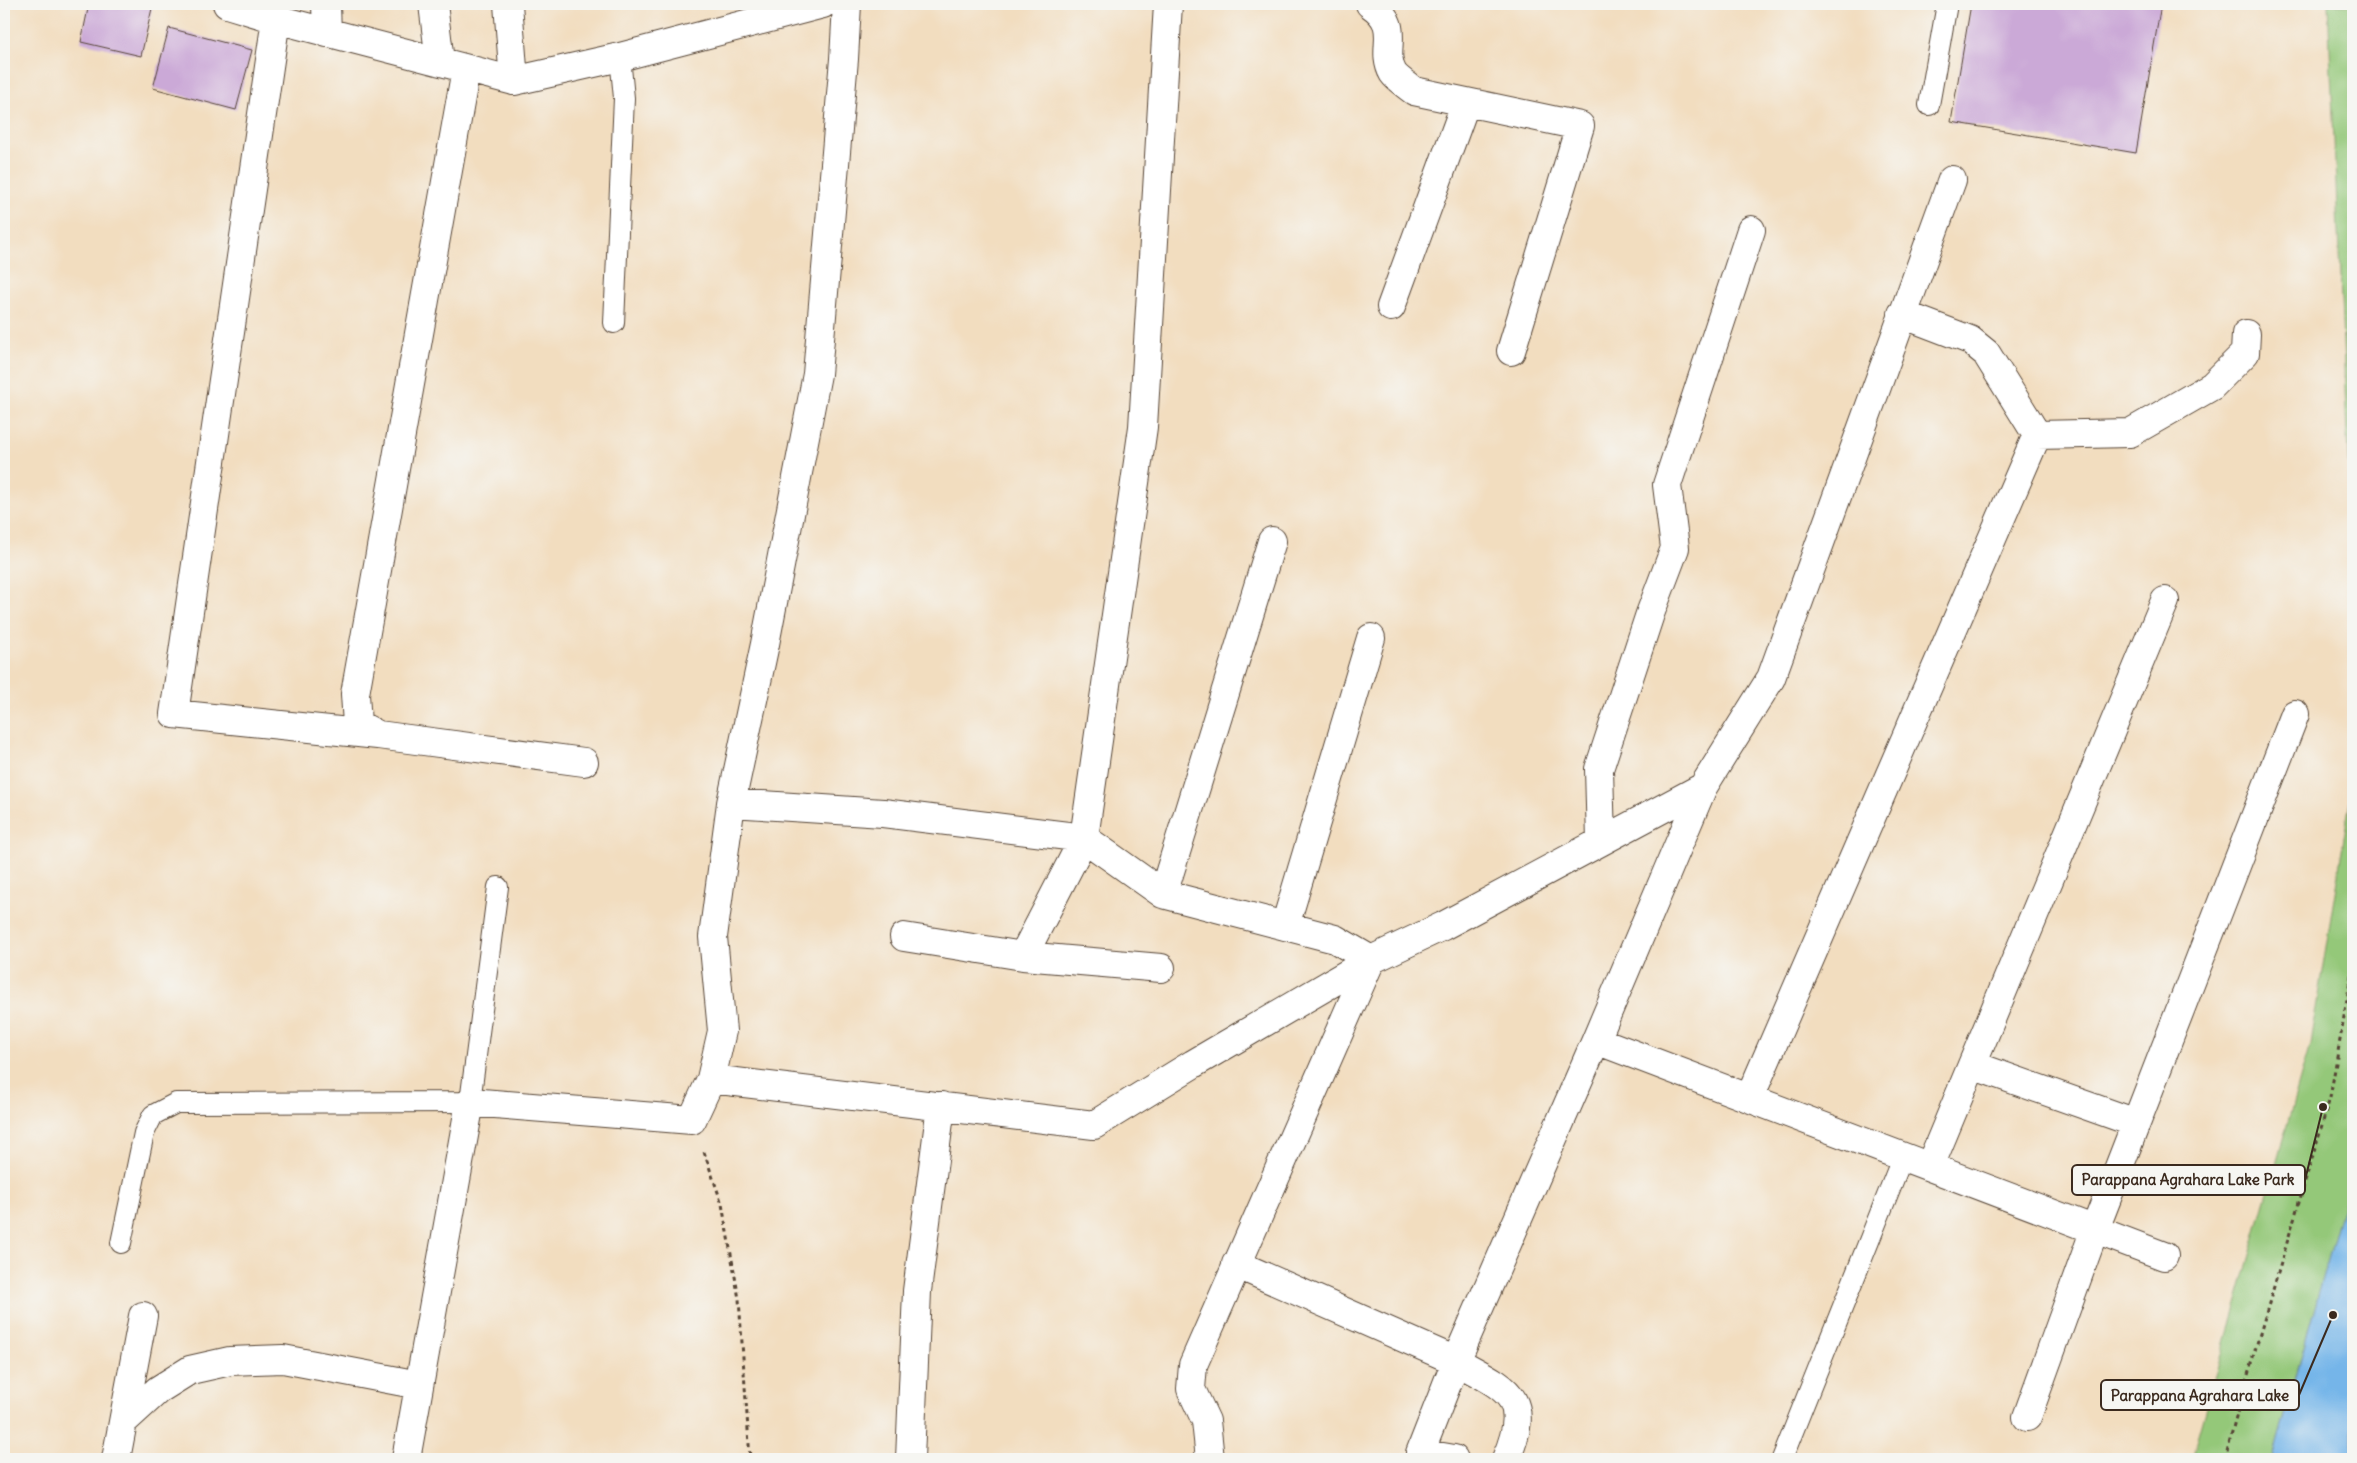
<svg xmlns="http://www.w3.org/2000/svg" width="2357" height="1463" font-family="Delius,sans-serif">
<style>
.green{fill:#94c879;stroke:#68794c}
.water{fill:#75b5e9;stroke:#587084}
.building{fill:#cba9d7}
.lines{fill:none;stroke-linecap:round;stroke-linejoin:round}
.lane-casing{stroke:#564536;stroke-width:22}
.street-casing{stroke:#564536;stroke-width:30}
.path{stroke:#564536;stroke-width:3;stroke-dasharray:4 4;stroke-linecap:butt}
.lane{stroke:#fff;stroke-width:20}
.street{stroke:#fff;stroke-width:28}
.leader{fill:none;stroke:#3b2a1e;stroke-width:2}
.callout-dot{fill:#3b2a1e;stroke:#f6f6f2;stroke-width:2}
.callout{fill:#f6f6f2;stroke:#3b2a1e;stroke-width:2}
.callout-label{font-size:15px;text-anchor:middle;font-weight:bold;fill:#3b2a1e}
</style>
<rect width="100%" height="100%" fill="#f6f6f2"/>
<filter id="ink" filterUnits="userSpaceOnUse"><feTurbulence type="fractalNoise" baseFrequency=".02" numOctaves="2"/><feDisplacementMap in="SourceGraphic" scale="10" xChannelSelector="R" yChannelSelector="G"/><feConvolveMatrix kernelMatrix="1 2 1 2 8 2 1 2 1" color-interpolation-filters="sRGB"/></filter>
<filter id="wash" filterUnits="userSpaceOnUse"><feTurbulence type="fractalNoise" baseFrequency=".0096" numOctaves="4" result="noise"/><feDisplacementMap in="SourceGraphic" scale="20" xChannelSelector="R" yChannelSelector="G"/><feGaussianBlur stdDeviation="1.12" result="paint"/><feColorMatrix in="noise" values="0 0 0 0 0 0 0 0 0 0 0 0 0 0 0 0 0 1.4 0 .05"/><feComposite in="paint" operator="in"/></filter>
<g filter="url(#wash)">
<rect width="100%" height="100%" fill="#f2ddbf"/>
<path class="green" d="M2328,4H2353V538L2348,458Z
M2353,783V1170L2273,1459H2192L2310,1044Z"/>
<path class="water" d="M2353,1170V1459H2273Z"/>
<g id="blocks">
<path class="building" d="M89,4H153L141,56L81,42Z
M1971,4H2161L2136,153L1951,122Z
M169,28L252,50L236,110L153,88Z"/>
</g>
</g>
<g filter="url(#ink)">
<use href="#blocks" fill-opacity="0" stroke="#564536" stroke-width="1"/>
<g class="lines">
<g class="lane-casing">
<path id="lane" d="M1929,105L1947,4
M614,323L624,98L620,57
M121,1243L144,1133L153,1115L176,1103L470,1102L498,887
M1782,1459L1903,1156"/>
</g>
<g class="street-casing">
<path id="street" d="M227,4L276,19L514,81L620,57L823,4
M326,4L327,33
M433,4L440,62
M508,4L514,81
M1168,4L1143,427L1084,838L1163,894L1335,939L1371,960
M1370,4C1404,27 1379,48 1393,73C1397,79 1408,86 1414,91L1580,126L1511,351
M276,19L174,714L378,735
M466,69L355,694L357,724L378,735L584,762
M1391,307L1466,102
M1902,314L1970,340L1986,353L2037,435L2130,433L2212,386L2245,353L2246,334
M731,803L883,813L1084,838L1023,956
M1601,841L1599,769L1650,614L1675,548L1667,485L1751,230
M1163,894L1272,541
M1285,926L1371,638
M904,937L1023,956L1161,968
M1596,1040L2164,1256
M1972,1065L2136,1123
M711,1079L1094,1125L1193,1064L1371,960L1443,926L1703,787L1771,678L1952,180
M1750,1097L2037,435
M1930,1166L2165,601
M1236,1264L1456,1361L1596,1040L1703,787
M2027,1417L2095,1229L2295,714
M123,1422L158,1390L190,1370L230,1361L283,1359L419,1385
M116,1459L143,1316
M406,1459L470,1102L692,1120L711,1079L722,1031L713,937L731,803L765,644L817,374L844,59L847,4
M910,1459L917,1291L941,1106
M1210,1459L1206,1421L1191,1389L1193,1365L1371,960
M1454,1459L1420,1453L1456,1361C1507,1389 1533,1396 1506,1459"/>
</g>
<path class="path" d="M704,1152L722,1204L739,1299L750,1459
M2225,1459L2245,1384L2330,1098L2353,964"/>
<use href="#lane" class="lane"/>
<use href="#street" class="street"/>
</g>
</g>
<path class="leader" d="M2323 1107L2305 1180M2333 1315L2299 1395"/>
<g class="callout-dot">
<circle cx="2323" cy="1107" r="5"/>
<circle cx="2333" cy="1315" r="5"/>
</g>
<g class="callout">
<rect x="2072" y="1165" width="233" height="30" rx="5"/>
<rect x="2101" y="1380" width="198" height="30" rx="5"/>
</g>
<g class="callout-label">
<text x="2188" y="1185">Parappana Agrahara Lake Park</text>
<text x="2200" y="1401">Parappana Agrahara Lake</text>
</g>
<rect width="2357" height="1463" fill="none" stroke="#f6f6f2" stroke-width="20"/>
</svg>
